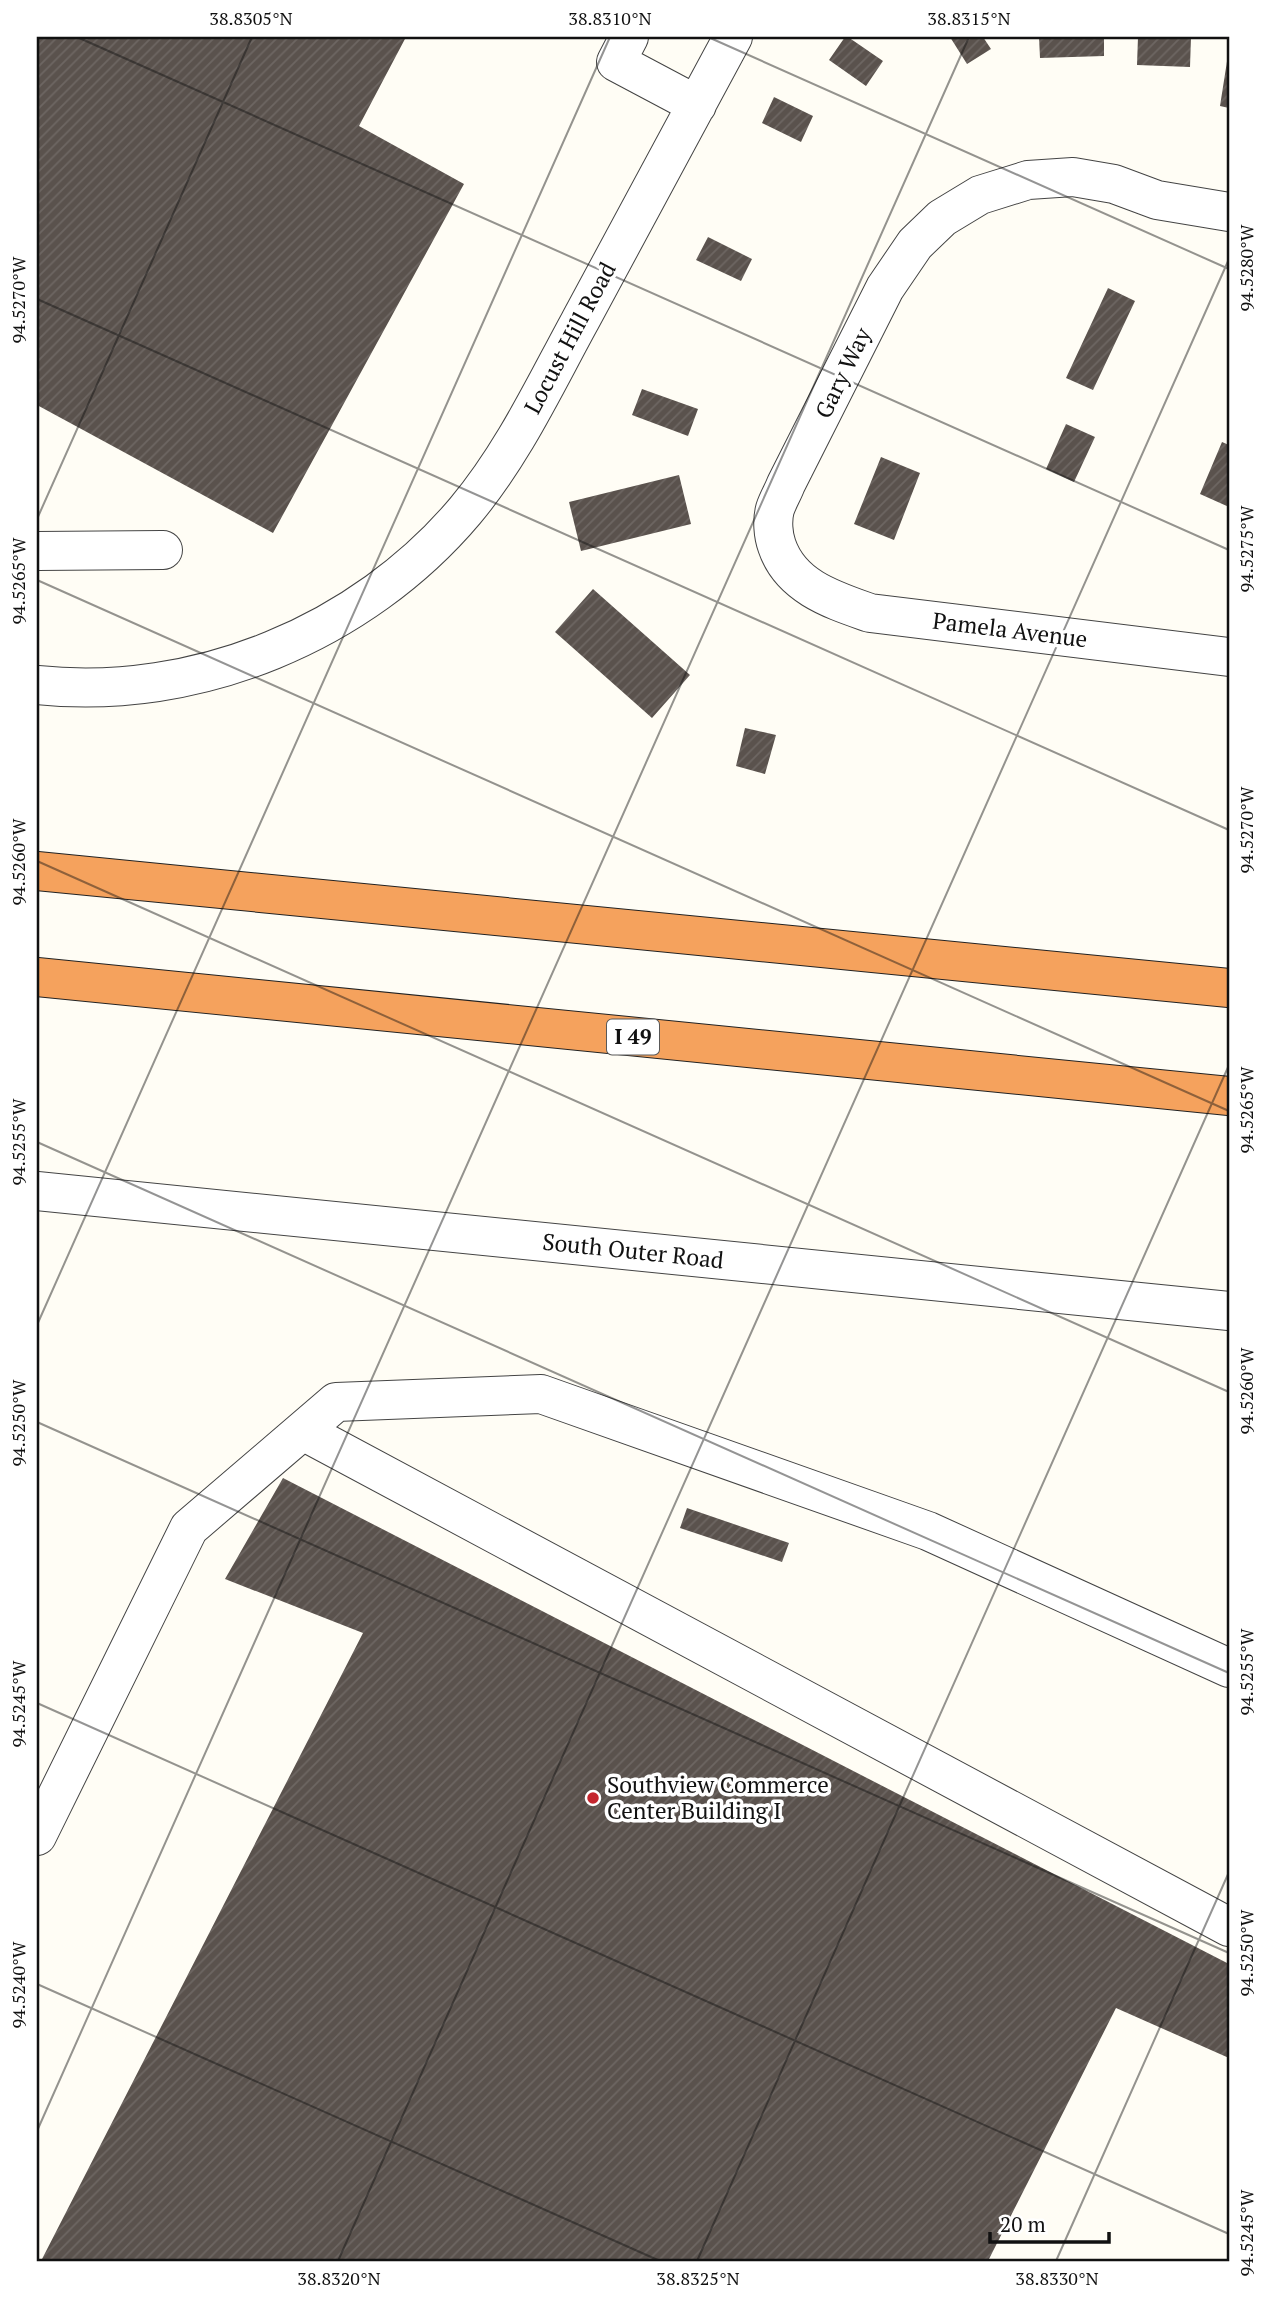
<svg xmlns="http://www.w3.org/2000/svg" width="1266" height="2298" font-family="'PT Serif',serif">
<style>
.building{fill:url(#building-hatch)}
.lines{fill:none;stroke-linecap:round;stroke-linejoin:round}
.minor-casing{stroke:#444;stroke-width:40}
.highway-casing{stroke:#222;stroke-width:40}
.minor{stroke:#fff;stroke-width:38}
.highway{stroke:#f5a25d;stroke-width:38}
.ticks{fill:none;stroke:#111;stroke-width:2;stroke-opacity:0.45}
.poi-dot{fill:#c4262e;stroke:#fff;stroke-width:2.5}
.labels{text-anchor:middle;stroke-width:7;stroke-linejoin:round;paint-order:stroke}
.shield{fill:#fff;stroke:#585858;stroke-width:2}
.shield-label{font-size:21px;font-weight:bold;fill:#111}
.street-label{font-size:23px;fill:#111;stroke:#fff}
.poi-label{font-size:23px;fill:#111;stroke:#fff;text-anchor:start}
.neatline{fill:none;stroke:#111;stroke-width:2.5}
.ticks-label{font-size:18px;text-anchor:middle;fill:#111}
</style>
<defs>
<pattern id="building-hatch" width="6" height="6" patternUnits="userSpaceOnUse" patternTransform="scale(1.75)"><rect width="6" height="6" fill="#5a524d"/><path d="M-1 1l2-2M0 6l6-6M5 7l2-2" fill="none" stroke="#6d6662"/></pattern>
</defs>
<rect width="100%" height="100%" fill="#fffdf5"/>
<path class="building" d="M37,37H406L359,126L464,184L273,533L37,405Z
M845,37H848L883,61L866,86L829,60Z
M950,37H983L991,49L967,64Z
M1039,37H1104V56L1040,58Z
M1138,37H1191L1190,67L1137,65Z
M1228,55L1229,56V108L1220,106Z
M774,97L813,116L801,142L762,123Z
M708,237L752,259L741,281L696,260Z
M1108,288L1135,301L1093,390L1066,378Z
M642,389L698,409L688,436L632,415Z
M1066,424L1095,437L1074,482L1046,469Z
M1222,442L1229,445V507L1200,494Z
M881,457L920,473L894,540L854,524Z
M679,475L691,524L581,551L569,502Z
M593,589L690,675L652,718L555,632Z
M745,728L776,735L765,774L736,766Z
M283,1478L1229,1964V2058L1116,2008L988,2261H41L363,1633L225,1579Z
M687,1508L789,1543L782,1562L680,1528Z"/>
<g class="lines">
<g class="minor-casing">
<path id="minor" d="M629,37L616,62L697,105
M1229,212L1157,200L1114,184L1073,177L1028,180L980,195L942,218L915,244L885,288L786,484C783,492 778,500 775,509C772,520 773,535 777,546C791,587 833,600 870,613L1229,657
M37,551L163,550
M37,685C197,702 362,633 465,511C513,454 545,385 580,321C631,226 682,131 733,37
M37,1191L1229,1311
M303,1431L1229,1927
M37,1836L189,1528L336,1402L541,1394L928,1531L1229,1668"/>
</g>
<g class="highway-casing">
<path id="highway" d="M37,871L1229,988
M37,977L1229,1096"/>
</g>
<use href="#minor" class="minor"/>
<use href="#highway" class="highway"/>
</g>
<path class="ticks" d="M77,37L1229,550M708,37L1229,269M37,299L1229,830M37,519L252,37M37,580L1229,1111M37,861L1229,1392M37,1142L1229,1673M37,1325L610,37M37,1422L1229,1953M37,1703L1229,2234M37,1984L660,2261M37,2131L969,37M338,2261L1229,259M697,2261L1229,1065M1056,2261L1229,1872"/>
<circle class="poi-dot" cx="593" cy="1798" r="7"/>
<g class="labels">
<rect class="shield" x="607" y="1019.5" width="52" height="35" rx="5"/>
<g class="shield-label">
<text x="633" y="1044">I 49</text>
</g>
<g class="street-label">
<text transform="translate(570 338) rotate(-62)" y="8">Locust Hill Road</text>
<text transform="translate(843 373) rotate(-64)" y="8">Gary Way</text>
<text transform="translate(1010 630) rotate(7)" y="8">Pamela Avenue</text>
<text transform="translate(633 1251) rotate(6)" y="8">South Outer Road</text>
</g>
<g class="poi-label">
<text x="607" y="1793">Southview Commerce<tspan x="607" dy="26">Center Building I</tspan></text>
</g>
</g>
<rect width="1266" height="2298" fill="none" stroke="#ffffff" stroke-width="77"/>
<path d="M990 2232v10h119v-10" fill="none" stroke="#111111" stroke-width="3.5"/>
<text x="1000" y="2232" font-size="21" fill="#111111" stroke="#ffffff" stroke-width="5" paint-order="stroke">20 m</text>
<rect x="38" y="38" width="1190" height="2222" class="neatline"/>
<g class="ticks-label">
<text x="251" y="25">38.8305°N</text>
<text x="610" y="25">38.8310°N</text>
<text x="969" y="25">38.8315°N</text>
<text transform="translate(1247 268) rotate(-90)" y="6">94.5280°W</text>
<text transform="translate(19 300) rotate(-90)" y="6">94.5270°W</text>
<text transform="translate(1247 549) rotate(-90)" y="6">94.5275°W</text>
<text transform="translate(19 581) rotate(-90)" y="6">94.5265°W</text>
<text transform="translate(1247 830) rotate(-90)" y="6">94.5270°W</text>
<text transform="translate(19 862) rotate(-90)" y="6">94.5260°W</text>
<text transform="translate(1247 1110) rotate(-90)" y="6">94.5265°W</text>
<text transform="translate(19 1142) rotate(-90)" y="6">94.5255°W</text>
<text transform="translate(1247 1391) rotate(-90)" y="6">94.5260°W</text>
<text transform="translate(19 1423) rotate(-90)" y="6">94.5250°W</text>
<text transform="translate(1247 1672) rotate(-90)" y="6">94.5255°W</text>
<text transform="translate(19 1704) rotate(-90)" y="6">94.5245°W</text>
<text transform="translate(1247 1953) rotate(-90)" y="6">94.5250°W</text>
<text transform="translate(19 1985) rotate(-90)" y="6">94.5240°W</text>
<text transform="translate(1247 2233) rotate(-90)" y="6">94.5245°W</text>
<text x="339" y="2285">38.8320°N</text>
<text x="698" y="2285">38.8325°N</text>
<text x="1057" y="2285">38.8330°N</text>
</g>
</svg>
